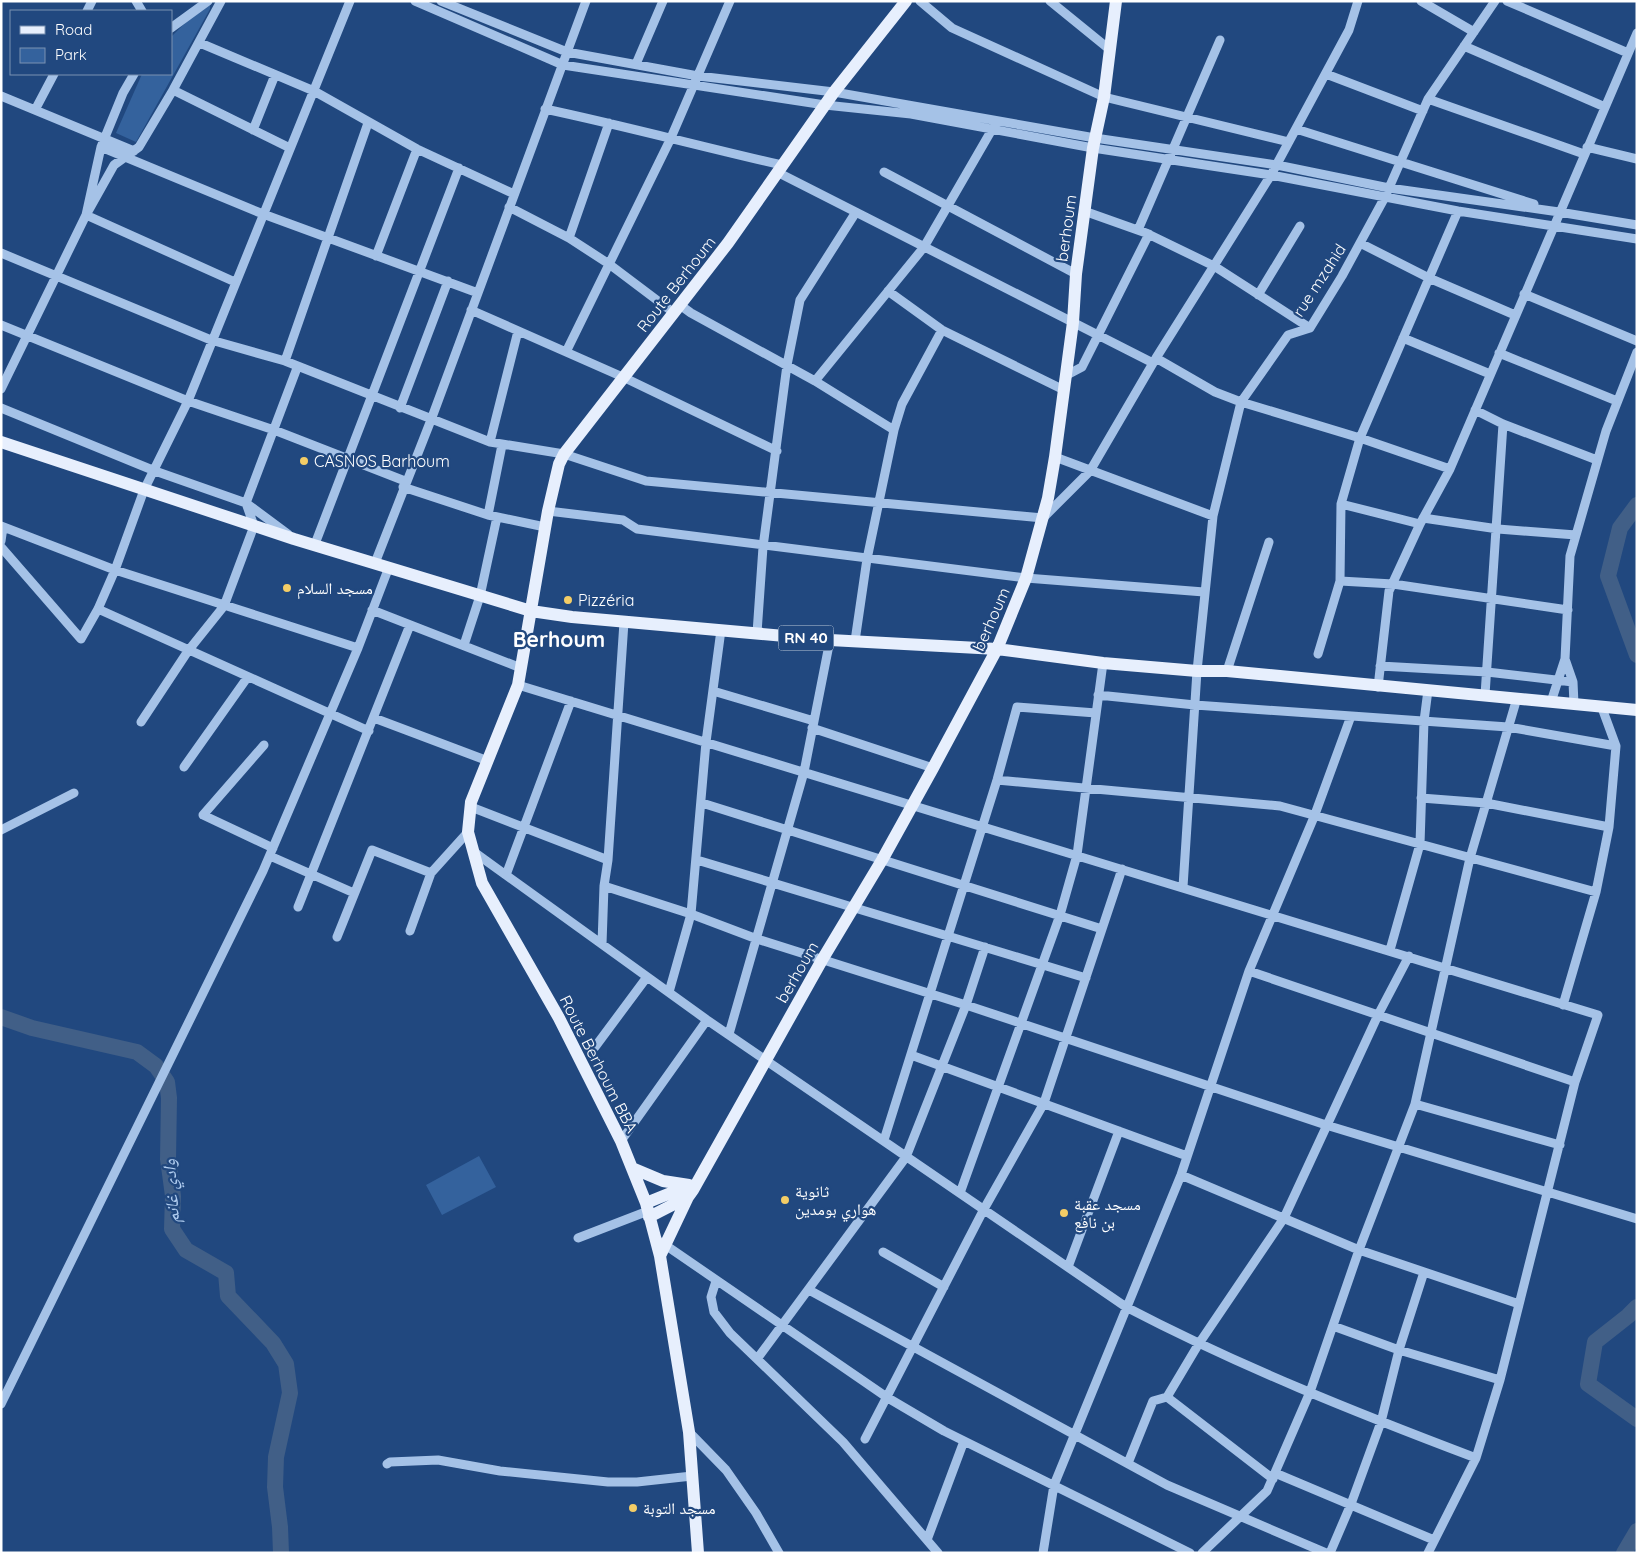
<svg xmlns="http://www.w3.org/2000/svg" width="1638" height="1554" font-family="Quicksand,'Noto Naskh Arabic',sans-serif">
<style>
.green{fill:#34629d}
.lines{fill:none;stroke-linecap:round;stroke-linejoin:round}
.river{stroke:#415f87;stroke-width:16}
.minor{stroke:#a5c2e7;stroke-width:9}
.major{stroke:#e7effd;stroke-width:12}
.poi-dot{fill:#f4cd66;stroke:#21487f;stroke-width:2}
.labels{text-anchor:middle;stroke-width:4.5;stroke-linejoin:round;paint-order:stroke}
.shield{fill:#21487f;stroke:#bcc8d9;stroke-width:1}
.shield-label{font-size:15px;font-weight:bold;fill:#fff}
.street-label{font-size:16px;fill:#fff;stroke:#21487f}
.poi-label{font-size:16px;fill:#fff;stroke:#21487f;text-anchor:start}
.water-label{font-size:18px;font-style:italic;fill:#b0ccef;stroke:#21487f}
.district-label{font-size:21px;font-weight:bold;fill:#fff;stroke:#21487f}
</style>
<rect width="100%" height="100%" fill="#21487f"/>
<path class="green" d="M210,5V9L136,142L116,133L142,74H171V37L187,21Z
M479,1156L496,1187L442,1215L426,1185Z"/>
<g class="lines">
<path class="river" d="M1637,505L1620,528L1608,576L1637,655
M1,1017L32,1028L137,1052L156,1066L167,1082L169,1098L168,1159L173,1196L172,1229L186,1250L226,1273L228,1296L273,1343L286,1364L290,1393L276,1457L275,1487L280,1527L281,1553
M1637,1307L1628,1316L1595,1342L1588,1384L1637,1419
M1624,1553L1637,1531"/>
<path class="minor" d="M136,1L142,11
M221,1L173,90L139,147L114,165L86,215L235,282
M415,1L563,65L825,105L911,114L1093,148L1271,175L1458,211L1637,239
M441,1L567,52L698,76L834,92L1095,138L1277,165L1389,188L1559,212L1637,225
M920,1L952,28L1104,97L1289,142
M1050,1L1109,49
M1421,1L1474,32
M1507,1L1628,53
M87,11L92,1
M171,28L208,1
M200,43L314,91L417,149L514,194
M1464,46L1605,107
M636,64L663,1
M1326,74L1423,111
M173,90L290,148
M1,96L134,151
M1428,99L1584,154
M545,109C625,126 703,147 782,165
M35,110L54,74
M1296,129L1534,204
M253,130L275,75
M101,147L263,214L478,293
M1587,147L1637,159
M777,172L1153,363
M884,172L1076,274
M509,207L569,238L609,264L674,313
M1084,211L1146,233L1214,266L1310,328
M1138,230L1220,40
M569,238L609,123
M1360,243L1429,278L1515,315
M1,253L211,340L285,361L490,442L564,454L646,481L1043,518L1090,471L1156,358L1271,175L1349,30L1358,1
M376,256L417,149
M888,291L942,330L1064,390
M1524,294L1637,341
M1258,295L1300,226
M680,305L691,313L815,381L894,430L867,559L855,641
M471,310L625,378L777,451
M1,325L188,401L274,430L405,481
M1403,338L1490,374
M566,352L670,140L730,1
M1499,353L1617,401
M1156,358L1215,392L1241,402L1360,438L1450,469
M285,361L368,123
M1065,376L1082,367L1149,234
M815,381L924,247L994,126
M1,389L86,215L101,147L123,93L134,74
M1,408L155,471L246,503L288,534
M400,408L448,281
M1475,410L1503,424L1597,460
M894,430L902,404L942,330
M490,442L518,331
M1055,457L1213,516
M403,487L488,515L545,527
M1341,504L1420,524
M548,511L623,520L637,529L1026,578L1204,592
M488,515L502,445
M1423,518L1498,529L1576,535
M1,526L115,570L358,648
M1,541L3,527
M315,544L459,168
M1,547L81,639L98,609L115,570L144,490L188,401L350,1
M375,563L431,420L586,1
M1340,581L1393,584L1568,610
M98,609L369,731
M372,610L521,668
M757,633L763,547L787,365L800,300L856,212
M464,645L480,596L497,517
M1318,654L1340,581L1341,504L1360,438L1458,211
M1380,666L1487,672L1573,682
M1227,671L1269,542
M518,685L1598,1015L1575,1082L1500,1380L1476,1458L1428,1553
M1378,687L1389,591L1420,524L1450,469L1637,33
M713,691L814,721
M1098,695L1195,705L1508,727L1616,746
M1485,695L1503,424
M1551,702L1565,659
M1574,704L1573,682L1565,659L1570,556L1606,431L1637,352
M374,718L488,761
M141,722L188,651L224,606L254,526L246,503L297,368
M812,728L933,768
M264,745L203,815L273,848
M184,767L247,678
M997,780L1280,806L1596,892
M1421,798L1486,803L1609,827
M702,803L1102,929
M471,807L608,860
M1,830L74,793
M474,852L707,1020L1126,1307C1239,1366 1357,1413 1476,1458
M270,856L354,893
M697,860L1086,978
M506,875L571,701
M604,886L691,914L757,939L966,1005L1326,1125L1637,1219
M1183,887L1197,671L1213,516L1241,402L1288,335L1310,328L1342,276L1385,197L1428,99L1495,1
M298,907L410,625
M410,931L431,873
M337,937L372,850L431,873L468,832
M602,944L604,886L608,860L624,622
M1390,950L1420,844L1424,721L1428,690
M1249,971L1575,1082
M669,992L691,914L706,742L721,630
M1563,1005L1596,892L1609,827L1616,746L1602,708
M729,1034L804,772L830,640
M595,1047L647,977
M911,1055L1187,1156
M1415,1104L1560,1145
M884,1140L997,780L1017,707L1096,713
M621,1141L707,1020
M1181,1175L1359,1250L1519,1304
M960,1193L1060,915L1077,855L1103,663
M578,1238L648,1211
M661,1242L888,1398L944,1431L1190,1553
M883,1252L944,1287
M1068,1267L1119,1131
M716,1281L711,1297L714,1312L730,1333L843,1442L938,1553
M809,1290L1167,1485L1326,1553
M1333,1326L1399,1350L1500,1380
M757,1359L906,1157L966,1005L985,947
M1167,1397L1273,1479
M1,1404L263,871L358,648L389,567
M689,1432L726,1470L756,1513L779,1553
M865,1439L984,1209L1044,1103L1122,869
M1128,1463L1153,1401L1167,1397L1198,1345L1284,1218L1378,1015L1409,956
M387,1464L390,1462L438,1460L500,1471L608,1482H637L692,1476
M1275,1473L1434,1540
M927,1540L964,1441
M1043,1553L1054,1485L1181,1175L1249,971L1314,817L1351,716
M1202,1553L1267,1491L1310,1392L1359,1250L1415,1104L1470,858L1517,698
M1330,1553L1351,1504L1381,1422L1399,1350L1424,1272"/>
<path class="major" d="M1,442L294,539L403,572L531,611L572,617L830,640L997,649L1103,663L1197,671H1227L1637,710
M632,1168L663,1181L689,1185
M646,1203L688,1186
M649,1217L688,1197L693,1190L822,960L882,860L933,768L997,649L1026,578L1048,498L1055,457L1073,322L1076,274L1093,148L1104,97L1116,1
M660,1256L688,1197
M698,1553L689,1432L660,1256L646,1203L621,1141L559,1018L482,883L468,832L471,802L518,685L548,511L559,464L564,454L728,243L834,92L906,1"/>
</g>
<g class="poi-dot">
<circle cx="304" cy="461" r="5"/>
<circle cx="287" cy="588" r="5"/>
<circle cx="568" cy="600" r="5"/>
<circle cx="785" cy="1200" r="5"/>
<circle cx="1064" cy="1213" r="5"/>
<circle cx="633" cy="1508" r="5"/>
</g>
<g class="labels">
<rect class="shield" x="778.5" y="625.5" width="55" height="25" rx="4"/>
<g class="shield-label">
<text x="806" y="643">RN 40</text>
</g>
<g class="street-label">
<text transform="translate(1066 228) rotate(-82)" y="6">berhoum</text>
<text transform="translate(1319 280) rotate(-57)" y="6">rue mzahid</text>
<text transform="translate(676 284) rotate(-52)" y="6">Route Berhoum</text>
<text transform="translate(991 619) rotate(-66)" y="6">berhoum</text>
<text transform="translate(797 972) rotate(-60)" y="6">berhoum</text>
<text transform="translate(599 1064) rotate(63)" y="6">Route Berhoum BBA</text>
</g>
<g class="poi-label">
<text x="314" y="467">CASNOS Barhoum</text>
<text x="297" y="594">مسجد السلام</text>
<text x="578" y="606">Pizzéria</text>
<text x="795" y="1197">ثانوية<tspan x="795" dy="18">هواري بومدين</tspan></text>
<text x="1074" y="1210">مسجد عقبة<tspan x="1074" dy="18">بن نافع</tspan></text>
<text x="643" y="1514">مسجد التوبة</text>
</g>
<g class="water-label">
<text transform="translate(171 1191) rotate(-94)" y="6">وادي غانم</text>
</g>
<g class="district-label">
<text x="559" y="647">Berhoum</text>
</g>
</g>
<rect width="1638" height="1554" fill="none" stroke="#ffffff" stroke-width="5"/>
<rect x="10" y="10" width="162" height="65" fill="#21487f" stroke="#7a91b2"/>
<rect x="20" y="26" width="25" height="8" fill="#e7effd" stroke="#7a91b2"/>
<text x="55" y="35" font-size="15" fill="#ffffff">Road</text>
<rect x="20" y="48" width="25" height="15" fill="#34629d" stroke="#7a91b2"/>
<text x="55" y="60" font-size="15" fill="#ffffff">Park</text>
</svg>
